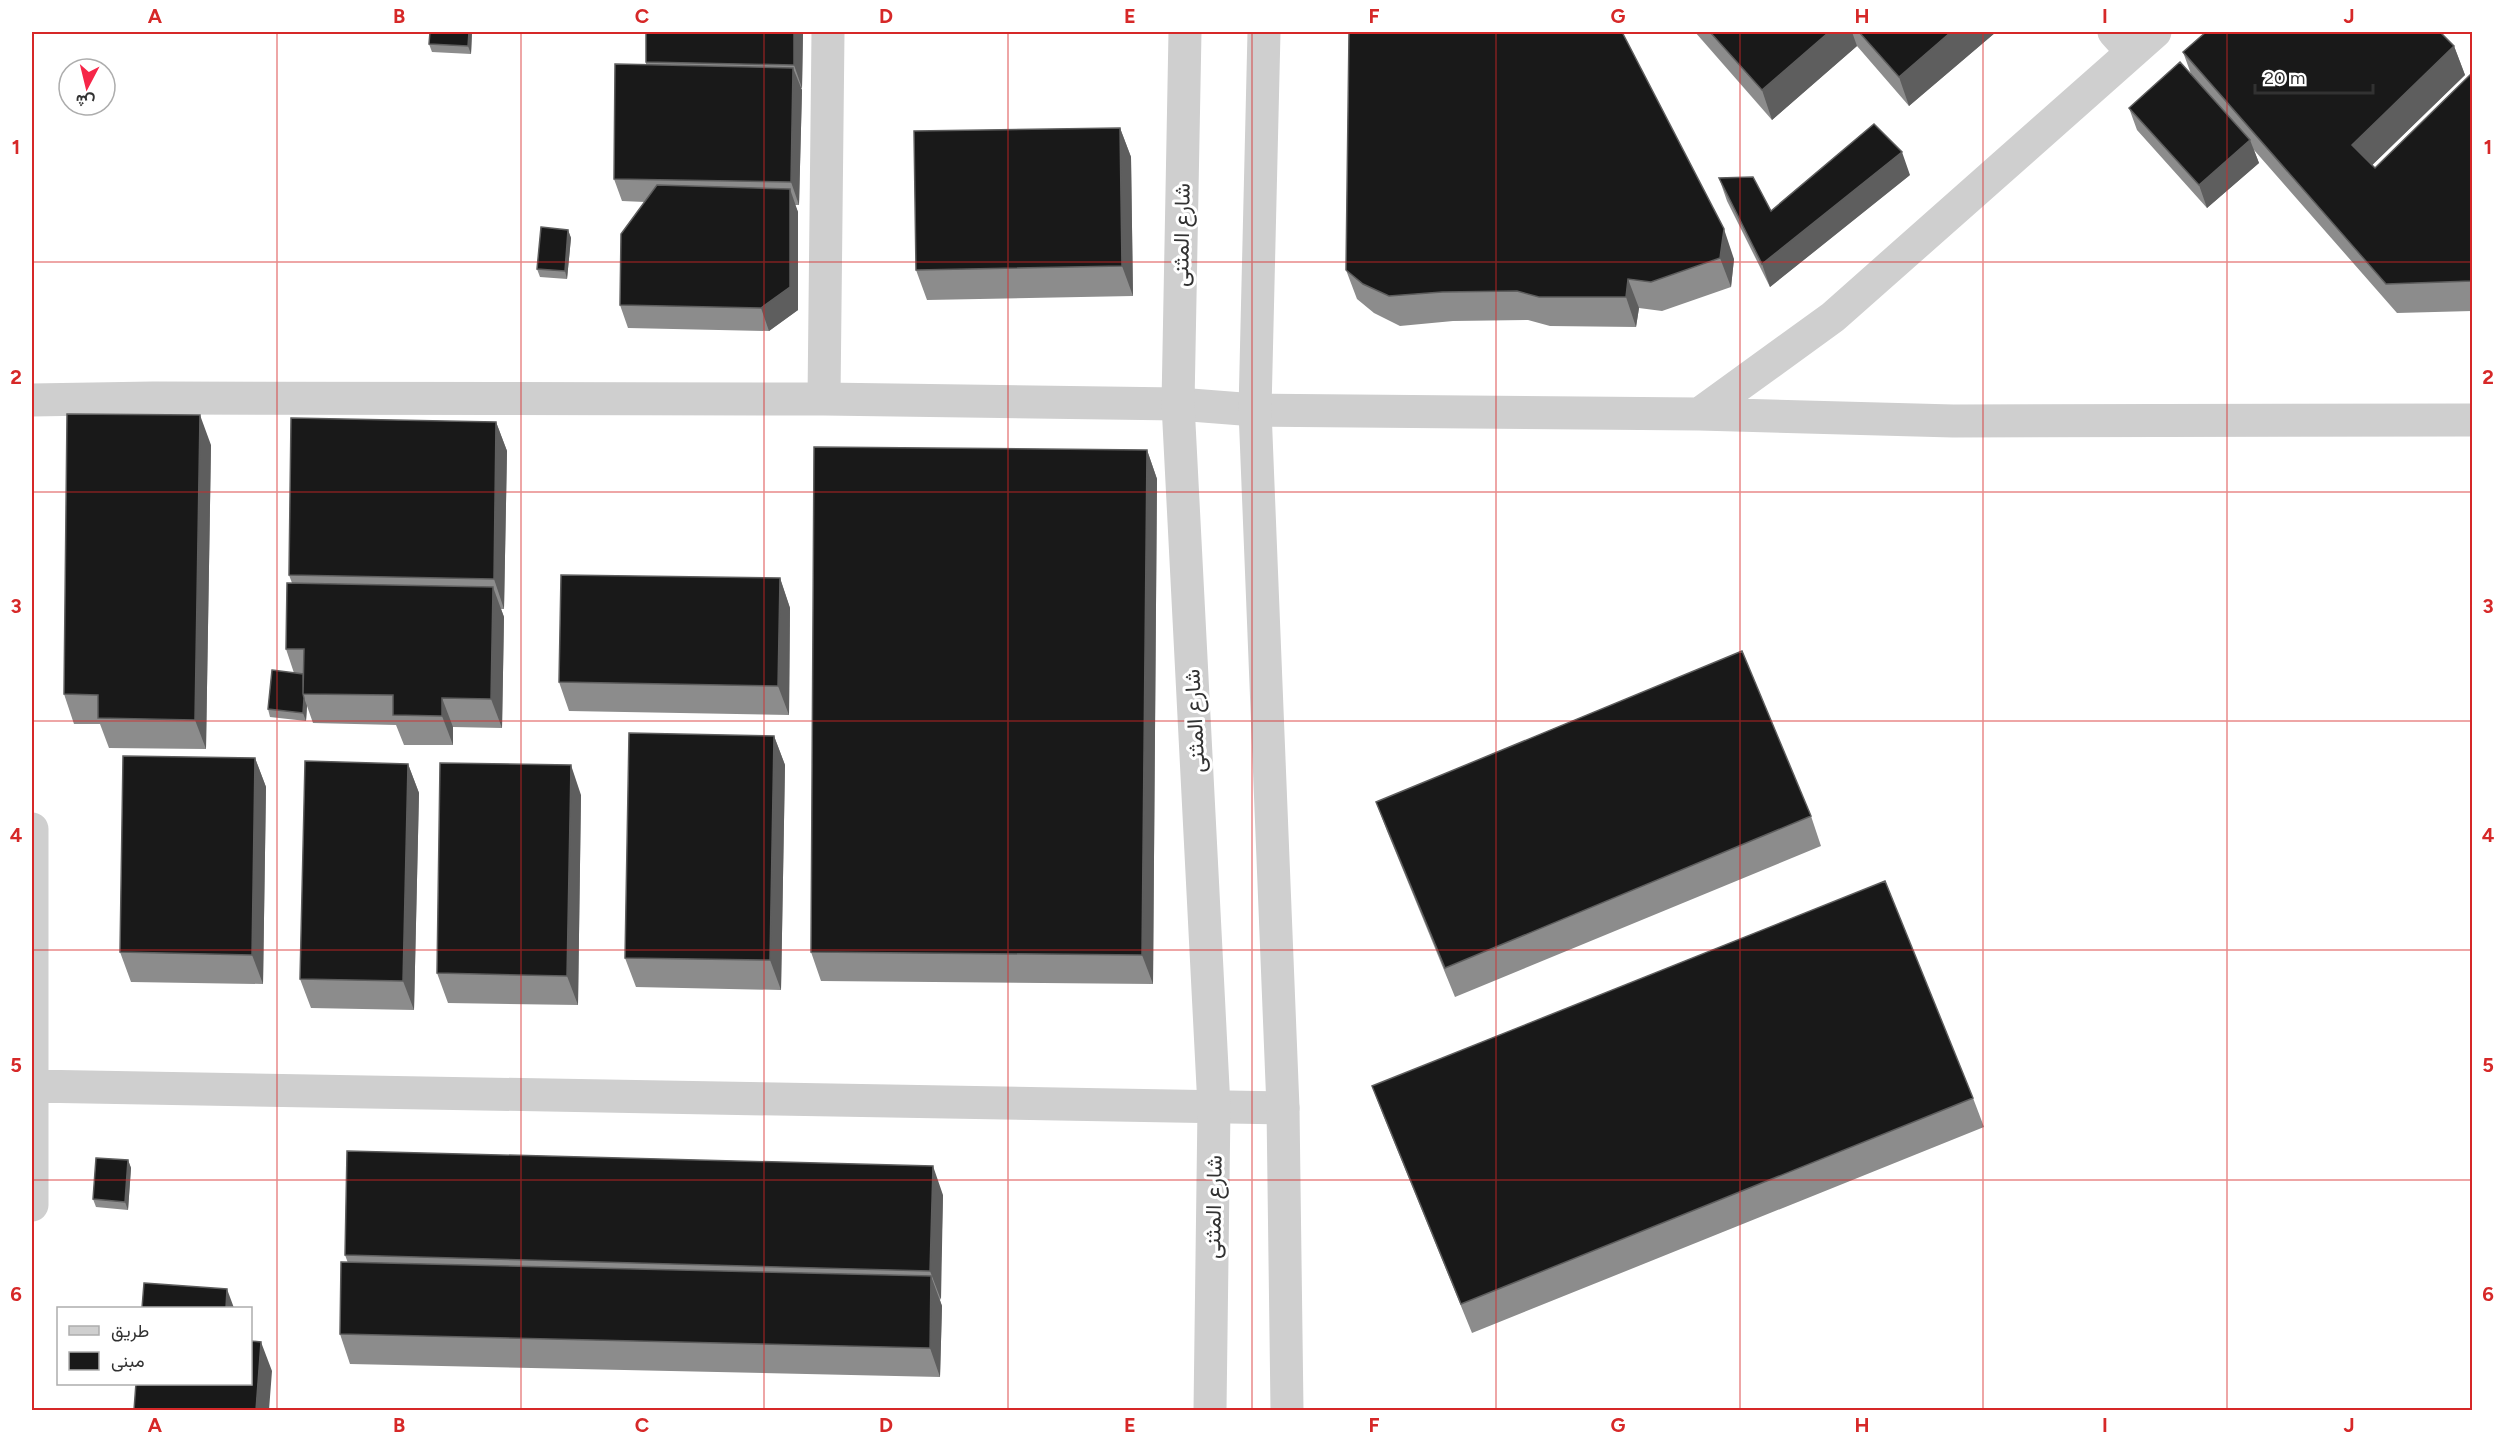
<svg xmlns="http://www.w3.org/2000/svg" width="2504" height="1442" font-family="Figtree,Vazirmatn,sans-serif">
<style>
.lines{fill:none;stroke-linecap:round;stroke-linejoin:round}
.minor{stroke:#cfcfcf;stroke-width:33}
.tertiary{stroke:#cfcfcf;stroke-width:33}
.wall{fill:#8c8c8c}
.shaded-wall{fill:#5e5e5e}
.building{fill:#191919;stroke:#5e5e5e;stroke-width:1.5}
.grid{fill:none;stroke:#d62828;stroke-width:1.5;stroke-opacity:0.55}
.labels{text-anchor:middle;stroke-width:6;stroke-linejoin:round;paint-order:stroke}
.street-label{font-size:22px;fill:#323232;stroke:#fff}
.neatline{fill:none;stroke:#d62828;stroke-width:2}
.grid-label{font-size:20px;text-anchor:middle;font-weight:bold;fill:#d62828}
</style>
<rect width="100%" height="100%" fill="#fff"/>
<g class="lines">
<path class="minor" d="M2114,32L2132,52
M824,399L828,32
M32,400L153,398L824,399L1178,404L1255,410L1699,414L1953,421L2472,420
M1699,414L1833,317L2155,32
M32,829V1205
M32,1086L1283,1108"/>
<path class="tertiary" d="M1185,32L1178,404L1214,1107L1210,1410
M1264,32L1255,410L1283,1108L1287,1410"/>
</g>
<path class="wall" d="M472,32L471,54L432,52L429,44Z
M803,32L802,88H801L802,90L799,205H795L798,212V310L769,331L628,328L620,305L645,202L622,201L614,179L646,64V62Z
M1349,32L1734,259L1731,287L1662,311L1639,308L1636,327L1550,326L1528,320L1453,321L1400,326L1374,313L1357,299L1346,270Z
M1695,32H1996L1909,106L1857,46L1772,120Z
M2454,46L2465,75L2372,165L2375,168L2472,73V311L2397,313L2254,150L2259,163L2207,208L2137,130L2129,108L2191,74L2183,52Z
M1120,128L1131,157L1133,296L927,300L916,270Z
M1910,175L1770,287L1727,201L1719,178L1771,211Z
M568,230L571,238L567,279L540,277L537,269Z
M496,422L507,451L504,609H501L504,617L502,728L453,727V745H404L396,725L313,723L307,706L306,721L270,717L268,709L294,673L286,649L292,583L289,575Z
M211,445L206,749L109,748L100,724H74L64,694Z
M1147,450L1157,479L1153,984L821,981L811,952Z
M780,578L790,608L789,715L569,711L559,682Z
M774,736L785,765L781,990L636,987L625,958Z
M255,758L266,787L263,984L131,982L120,952Z
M408,764L419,793L414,1010L311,1008L300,979Z
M581,795L578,1005L448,1003L437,973Z
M1376,802L1811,816L1821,846L1455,997L1387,831Z
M1372,1086L1973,1098L1984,1127L1472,1333L1383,1115Z
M128,1160L131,1168L128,1210L96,1207L93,1199Z
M943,1195L940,1300L942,1306L940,1377L350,1364L340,1334L348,1263L345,1255Z"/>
<path class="shaded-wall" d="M469,32H472L471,54L468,46Z
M794,32H803L802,88L794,65Z
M1829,32H1852L1857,46L1772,120L1762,90Z
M1951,32H1996L1909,106L1899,77Z
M2454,46L2465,75L2362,175L2352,145Z
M793,68L802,90L799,205L791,182Z
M1120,128L1131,157L1133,296L1122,266Z
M2250,140L2259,163L2207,208L2199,185Z
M1902,152L1910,175L1770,287L1762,264Z
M790,189L798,212V310L769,331L761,308Z
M1724,229L1734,259L1731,287L1720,258Z
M568,230L571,238L567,279L565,271Z
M1628,279L1639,308L1636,327L1626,297Z
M200,415L211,445L206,749L195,720Z
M496,422L507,451L504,609L494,579Z
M1147,450L1157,479L1153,984L1142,955Z
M780,578L790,608L789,715L778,686Z
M493,587L504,617L502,728L491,699Z
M304,698L307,706L306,721L303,713Z
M442,698L453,727V745L442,716Z
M774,736L785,765L781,990L770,960Z
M255,758L266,787L263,984L252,955Z
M408,764L419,793L414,1010L403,981Z
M571,765L581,795L578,1005L567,976Z
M128,1160L131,1168L128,1210L125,1202Z
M933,1166L943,1195L941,1300L930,1271Z
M931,1276L942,1306L940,1377L930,1348Z
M227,1289L234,1308H226Z
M261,1342L272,1371L269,1410H256Z"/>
<path class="building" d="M430,32H469L468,46L429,44Z
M646,32H794V65L646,62Z
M1349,32H1622L1724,229L1720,258L1651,282L1628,279L1626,297H1539L1517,291L1442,292L1389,296L1363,284L1346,270Z
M1710,32H1829L1762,90Z
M1859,32H1951L1899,77Z
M2206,32H2440L2454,46L2352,145L2375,168L2472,73V281L2386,284L2183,52Z
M2180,62L2250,140L2199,185L2129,108Z
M615,64L793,68L791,182L614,179Z
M1874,124L1902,152L1762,264L1719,178L1753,177L1771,211Z
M1120,128L1122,266L916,270L914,131Z
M657,185L790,189V287L761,308L620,305L621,234Z
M541,227L568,230L565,271L537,269Z
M67,414L200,415L195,720L98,718V695L64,694Z
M291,418L496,422L494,579L289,575Z
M814,447L1147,450L1142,955L811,952Z
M561,575L780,578L778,686L559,682Z
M287,583L493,587L491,699L442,698V716L393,715V695L303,694L304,649H286Z
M1742,651L1811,816L1445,968L1376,802Z
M272,670L303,674V694L304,698L303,713L268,709Z
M629,733L774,736L770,960L625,958Z
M123,756L255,758L252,955L120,952Z
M305,761L408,764L403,981L300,979Z
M440,763L571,765L567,976L437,973Z
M1885,881L1973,1098L1461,1304L1372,1086Z
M347,1151L933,1166L930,1271L345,1255Z
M96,1158L128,1160L125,1202L93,1199Z
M341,1262L931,1276L930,1348L340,1334Z
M144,1283L227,1289L226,1308H142Z
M250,1341L261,1342L256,1410H134L136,1383H250Z"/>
<path class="grid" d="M277,32V1410M521,32V1410M764,32V1410M1008,32V1410M1252,32V1410M1496,32V1410M1740,32V1410M1983,32V1410M2227,32V1410M32,262H2472M32,492H2472M32,721H2472M32,950H2472M32,1180H2472"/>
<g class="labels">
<g class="street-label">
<text transform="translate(1181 235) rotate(-89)" y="8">شارع المثنى</text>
<text transform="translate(1194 721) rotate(-93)" y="8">شارع المثنى</text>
<text transform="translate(1213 1207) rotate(-89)" y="8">شارع المثنى</text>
</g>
</g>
<rect width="2504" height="1442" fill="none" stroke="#ffffff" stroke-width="66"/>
<rect x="57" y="1307" width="195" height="78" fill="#ffffff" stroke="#adadad" stroke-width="1.5"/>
<rect x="69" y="1326" width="30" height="9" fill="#cfcfcf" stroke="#adadad" stroke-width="1.5"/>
<text x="111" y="1337" font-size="18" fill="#323232">طريق</text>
<rect x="69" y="1352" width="30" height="18" fill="#191919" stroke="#adadad" stroke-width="1.5"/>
<text x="111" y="1367" font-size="18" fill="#323232">مبنى</text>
<g transform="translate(87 87) rotate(187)"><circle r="28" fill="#ffffff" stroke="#adadad" stroke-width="1.5"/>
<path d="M0-4.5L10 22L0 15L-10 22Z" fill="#f62648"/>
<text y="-9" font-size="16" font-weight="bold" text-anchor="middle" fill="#323232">ش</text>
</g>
<path d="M2255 84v9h118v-9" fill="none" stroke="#323232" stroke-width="3"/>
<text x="2264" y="84" font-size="18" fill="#323232" stroke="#ffffff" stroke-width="4.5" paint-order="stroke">20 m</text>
<rect x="33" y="33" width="2438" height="1376" class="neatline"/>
<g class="grid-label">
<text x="155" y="23">A</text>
<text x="399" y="23">B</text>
<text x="642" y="23">C</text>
<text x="886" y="23">D</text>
<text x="1130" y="23">E</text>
<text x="1374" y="23">F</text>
<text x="1618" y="23">G</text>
<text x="1862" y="23">H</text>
<text x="2105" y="23">I</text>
<text x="2349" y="23">J</text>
<text x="16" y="154">1</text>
<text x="2488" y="154">1</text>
<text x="16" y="384">2</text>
<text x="2488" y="384">2</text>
<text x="16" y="613">3</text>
<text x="2488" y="613">3</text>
<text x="16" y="842">4</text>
<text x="2488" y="842">4</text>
<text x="16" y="1072">5</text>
<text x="2488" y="1072">5</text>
<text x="16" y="1301">6</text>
<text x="2488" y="1301">6</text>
<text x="155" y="1432">A</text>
<text x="399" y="1432">B</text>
<text x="642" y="1432">C</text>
<text x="886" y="1432">D</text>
<text x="1130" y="1432">E</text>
<text x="1374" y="1432">F</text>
<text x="1618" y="1432">G</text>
<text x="1862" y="1432">H</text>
<text x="2105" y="1432">I</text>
<text x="2349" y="1432">J</text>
</g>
</svg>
